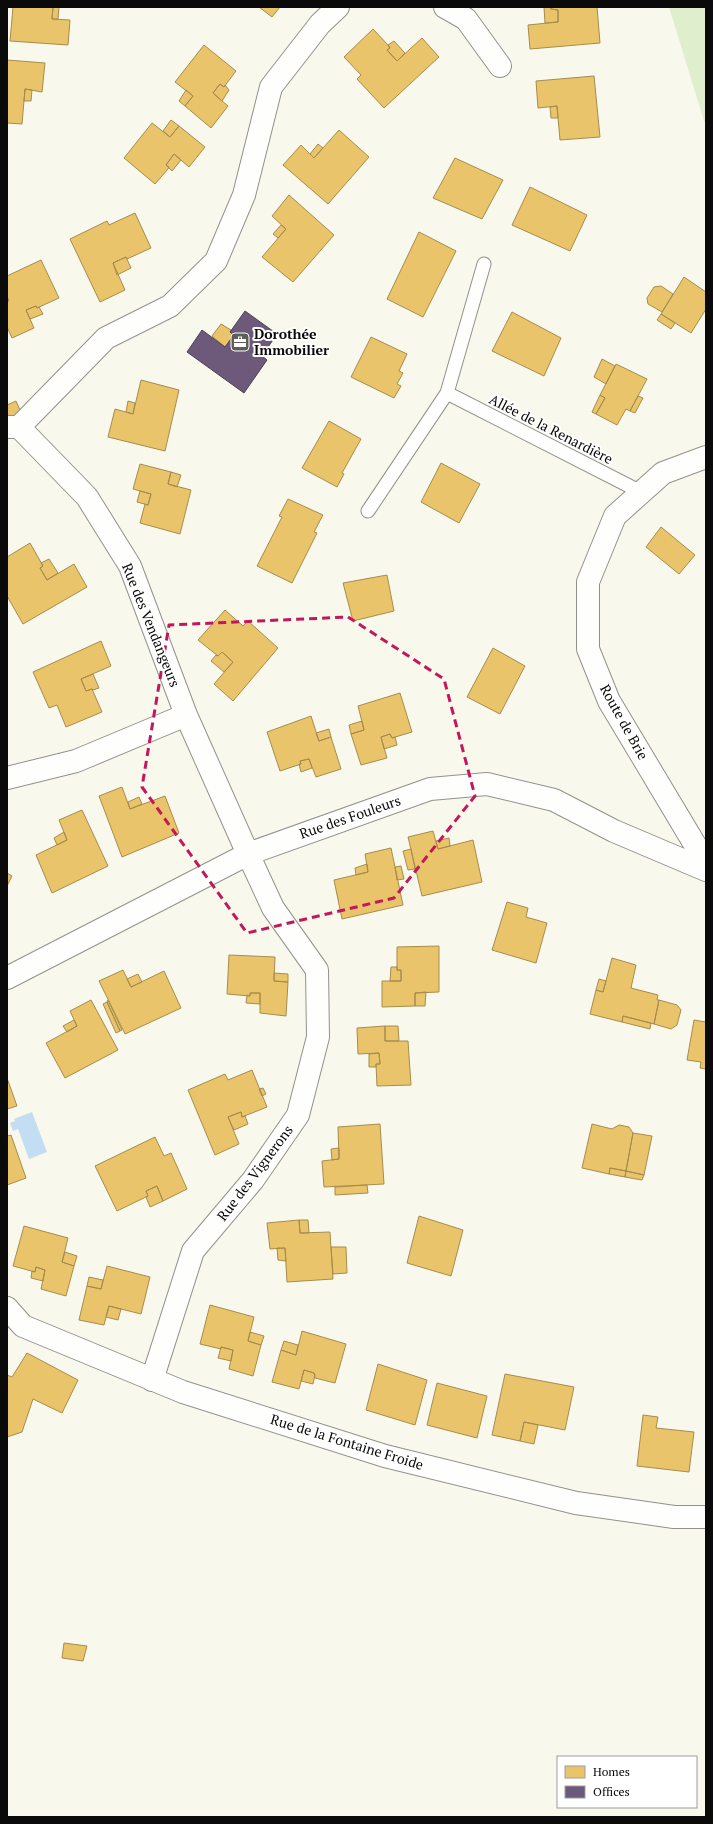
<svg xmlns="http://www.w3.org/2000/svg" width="713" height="1824" font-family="'PT Serif',serif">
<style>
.green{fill:#dfefcd}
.water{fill:#c3def3}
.homes{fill:#e9c46a;stroke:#a68c4d}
.offices{fill:#6d597a;stroke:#4f4158}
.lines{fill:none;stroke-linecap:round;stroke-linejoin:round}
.lane-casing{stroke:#92918c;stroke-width:15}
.street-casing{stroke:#92918c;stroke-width:24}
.lane{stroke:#fefefc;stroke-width:13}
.street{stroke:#fefefc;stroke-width:22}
.marked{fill:none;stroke:#c2185b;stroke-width:3;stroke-dasharray:8 5;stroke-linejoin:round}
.labels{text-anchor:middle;stroke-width:4;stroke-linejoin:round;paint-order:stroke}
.poi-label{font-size:14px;font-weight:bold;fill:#0a0a0a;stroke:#fff;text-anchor:start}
.street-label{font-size:14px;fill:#0a0a0a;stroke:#fff}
</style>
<rect width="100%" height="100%" fill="#f9f8ed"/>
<path class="green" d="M669,7H706V123L704,121Z"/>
<path class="water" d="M32,1112L47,1152L29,1159L18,1129L13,1131L10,1123L15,1121L14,1119Z"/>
<path class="homes" d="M13,7H53L52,19L70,20L68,45L10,41Z
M53,7H59L58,19H52Z
M259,7H280L272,17Z
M544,7H551V9L558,10V22L545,23Z
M551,7H597L600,43L530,49L528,25L558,22V10L551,9Z
M373,29L388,45L390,48L387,50L397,61L422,38L439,57L384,108L357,79L361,75L344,57Z
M394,41L405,53L397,61L387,50L390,48L388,45Z
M204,45L236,71L224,87L220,84L213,93L228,106L211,128L185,106L193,96L175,82Z
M7,60L45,63L42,92L25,89L22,124L7,123Z
M594,76L600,137L560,140L557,106L538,108L536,81Z
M220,84L224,87L225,85L229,90L222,101L213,93Z
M25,89L32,90L31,101H24Z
M186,90L193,96L185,106L179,101Z
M557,106L558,118H551L550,107Z
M171,120L179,126L170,137L163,131Z
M152,123L170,137L179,126L205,147L189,167L174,154L166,165L169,167L168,169L155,184L124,158Z
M339,130L369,157L328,204L283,165L301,145L314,158Z
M318,144L323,148L314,158L310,154Z
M174,154L181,160L172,171L166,165Z
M455,158L503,180L482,219L433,198Z
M530,187L587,215L570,251L512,225Z
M289,195L334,235L293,282L262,257L286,229L272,216Z
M135,213L151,248L127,259L126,257L113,263L125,290L100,302L70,239L107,221L109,225Z
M281,225L286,229L278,238L273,234Z
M419,232L456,251L423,317L387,299Z
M126,257L131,268L117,275L113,263Z
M41,260L59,298L37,308L36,306L26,310L34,328L12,338L7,327V302L9,301L7,296V276Z
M684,277L706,292V309L691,333L661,314Z
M661,286L673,294L662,312L648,304L647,298L654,287Z
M36,306L37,308L39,307L43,314L30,319L26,310Z
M512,312L561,338L544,376L492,351Z
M661,314L675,323L671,329L657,320Z
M221,324L231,330L230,332L234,335L225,347L212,336Z
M371,337L407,354L399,371L403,373L397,384L401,386L394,398L351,377Z
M602,359L615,366L606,384L594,377Z
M616,364L647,379L630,411L626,409L617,425L596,414L605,398L600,395Z
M141,380L179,390L165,451L108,437L115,409L133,414Z
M600,395L605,398L596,414L592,412Z
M638,396L643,398L635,413L630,411Z
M16,401L23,417L7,423V405Z
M128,401L135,403L133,414L126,412Z
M329,421L361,439L342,473L344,474L337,487L302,468Z
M441,463L480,484L459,523L421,502Z
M140,464L171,472L168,484L191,490L180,534L140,523L145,504L148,505L151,494L133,489Z
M171,472L181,475L177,487L168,484Z
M140,491L151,494L148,505L137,502Z
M288,499L323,515L314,532L317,533L292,583L257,566L282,517L279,516Z
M661,527L695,555L679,574L646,547Z
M30,543L43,566L40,568L47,580L74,564L87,587L23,624L7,596V557Z
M49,559L58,573L47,580L40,568L43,566L41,563Z
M387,575L394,611L353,621L343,583Z
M225,610L243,626L248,621L278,648L233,701L214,684L233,662L222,652L218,656L198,640Z
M101,641L111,666L81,679L86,691L92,689L102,712L66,727L57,705L49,708L33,672Z
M493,648L525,666L500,714L467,697Z
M222,652L233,662L224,672L211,661L216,655L218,656Z
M93,674L99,688L93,690L92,689L86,691L81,679Z
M400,693L412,732L392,738L390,734L381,737L387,758L361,765L351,734L364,730L358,706Z
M311,716L319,741L331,737L341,769L316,777L309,759L300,761L301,764L280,771L267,732Z
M362,721L364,730L351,734L349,725Z
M329,729L331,737L319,741L316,733Z
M390,734L392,738L395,737L397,745L384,749L381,737Z
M309,759L312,768L301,772L299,764H301L300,761Z
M122,787L130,809L165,796L179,833L122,857L99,796Z
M139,797L142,804L130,809L128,802Z
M82,810L108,866L52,893L36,855L67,840L59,820Z
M433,831L438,849L473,840L482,882L422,896L408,837Z
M64,832L67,840L57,845L54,838Z
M449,838L450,846L438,849L436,841Z
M391,848L403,905L342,919L334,880L368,872L365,854Z
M411,849L415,869L408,870L403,851Z
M367,864L368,872L356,875L355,868Z
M401,866L404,879L397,880L395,867Z
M7,873L12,876L7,886Z
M507,902L528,908L526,917L547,923L536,963L492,950Z
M439,946V992L415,993V1006L382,1007V981H401V970H397V947Z
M229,955L275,957L274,981L288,982L286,1016L260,1013V993H250V996L227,994Z
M612,958L636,965L631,988L658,995L657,1000H659L654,1024L623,1016L622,1022L590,1014L596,990L603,992Z
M391,967H397V970H401V981H390Z
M123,970L131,987L164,971L181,1008L125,1034L99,981Z
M274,973L288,974V982L274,981Z
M138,974L142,982L131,987L127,979Z
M599,979L606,981L603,992L596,990Z
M426,992L425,1006H415V993Z
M250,993H260V1004L246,1003L247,995L250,996Z
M91,1000L118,1050L65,1078L46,1043L77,1026L70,1011Z
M108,1000L122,1030L120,1031L107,1002Z
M659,1000L677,1005L681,1010L677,1025L671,1029L654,1024Z
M107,1002L120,1031L116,1033L103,1004Z
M623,1016L651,1023L650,1029L622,1022Z
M74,1020L77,1026L67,1032L63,1026Z
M694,1020L706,1022V1069L700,1068L701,1062L687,1060Z
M385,1026H398L399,1041H385Z
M385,1026V1041H408L411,1085L377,1086L376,1064H380L379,1053L358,1054L357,1028Z
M379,1053L380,1064H376V1067H369V1054Z
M252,1070L267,1107L242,1117L241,1112L228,1117L239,1144L215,1155L188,1090L225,1074L228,1080Z
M7,1078L17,1106L7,1109Z
M263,1088L266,1094L262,1096L259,1089Z
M241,1112L242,1117L245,1116L248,1124L234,1130L228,1117Z
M380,1124L384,1184L324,1187L322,1161L339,1159L338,1127Z
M592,1124L612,1129L619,1125L629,1127L633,1133L626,1171L610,1168L609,1174L582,1168Z
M633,1133L652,1136L644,1175L626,1171Z
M11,1135L26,1178L7,1185V1136Z
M155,1137L164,1156L171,1153L187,1189L163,1201L157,1186L146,1191L148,1196L117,1211L95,1166Z
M339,1148V1159L332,1160L331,1149Z
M610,1168L626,1171L625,1177L609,1174Z
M626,1171L644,1175L642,1180L625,1177Z
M367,1185L368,1193L335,1195V1187Z
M157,1186L163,1201L150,1207L146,1197L148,1196L146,1191Z
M419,1216L463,1230L451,1276L407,1263Z
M299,1220L300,1233L330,1232L333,1279L287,1282L285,1248L270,1249L267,1223Z
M299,1220H308L309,1233H300Z
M24,1226L68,1238L62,1262L74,1266L66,1296L41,1289L45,1270L36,1267L35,1272L13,1266Z
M331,1247H346L347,1273L333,1274Z
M277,1248H285L286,1261L278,1260Z
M65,1252L77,1256L74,1266L62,1262Z
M107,1266L150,1277L141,1314L109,1306L104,1325L79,1320L87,1286L101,1289Z
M36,1267L45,1270L43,1281L31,1278L32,1271L35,1272Z
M89,1277L103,1280L101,1289L87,1286Z
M210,1305L254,1317L248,1341L261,1345L253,1376L229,1369L233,1350L221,1347V1349L200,1344Z
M109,1306L121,1309L118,1320L106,1317Z
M302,1331L346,1344L335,1383L315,1378L314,1373L304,1370L299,1389L272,1382L281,1350L296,1355Z
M250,1332L264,1336L261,1345L248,1341Z
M284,1341L298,1345L296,1355L281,1350Z
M221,1347L233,1350L231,1361L218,1358Z
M27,1353L78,1380L62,1413L33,1399L22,1432L7,1437V1375L12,1377Z
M378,1364L427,1380L415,1425L366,1410Z
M304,1370L314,1373L315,1375L313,1384L301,1381Z
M505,1374L574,1387L565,1430L524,1422L520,1441L492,1435Z
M437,1383L487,1396L477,1438L427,1425Z
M643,1415L658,1417L656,1428L694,1432L689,1472L637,1466Z
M524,1422L538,1425L534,1444L520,1441Z
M64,1643L87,1646L83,1661L62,1658Z"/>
<path class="offices" d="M245,311L277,334L262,356L267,360L244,393L187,352L202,330L225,347L234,335L230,332Z"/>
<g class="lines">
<g class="lane-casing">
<path id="lane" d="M447,393L641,492
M368,511L447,393L484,264"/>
</g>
<g class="street-casing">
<path id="street" d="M445,7L466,19L500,66
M7,427H19L87,497L130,566L186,715L248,854L273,908L317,970L318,1037L298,1115L253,1180L193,1251L152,1380
M19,427L106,338L170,306L216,261L244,195L271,87L320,24L338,7
M706,457L663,473L615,516L588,582V649L609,701L706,863
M7,778L76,761L186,715
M7,978L248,854L430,789L487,784L554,800L614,831L706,870
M7,1308L23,1326L183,1392L385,1456L576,1503L674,1517H706"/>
</g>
<use href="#lane" class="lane"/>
<use href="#street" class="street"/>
</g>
<path class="marked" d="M348,617L444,679L475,796L394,898L247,933L142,787L169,625Z"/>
<defs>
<g id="office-square" transform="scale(1)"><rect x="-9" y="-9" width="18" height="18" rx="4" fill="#5e5d59" stroke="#fff"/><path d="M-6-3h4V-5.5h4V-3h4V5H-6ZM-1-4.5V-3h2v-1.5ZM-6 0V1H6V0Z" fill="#fff"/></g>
</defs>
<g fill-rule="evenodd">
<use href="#office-square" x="240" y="342"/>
</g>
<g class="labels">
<g class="poi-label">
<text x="254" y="339">Dorothée<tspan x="254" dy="16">Immobilier</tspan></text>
</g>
<g class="street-label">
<text transform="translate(551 429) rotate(27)" y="5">Allée de la Renardière</text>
<text transform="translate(151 625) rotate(68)" y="5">Rue des Vendangeurs</text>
<text transform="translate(624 722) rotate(61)" y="5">Route de Brie</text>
<text transform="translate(350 817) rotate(-19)" y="5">Rue des Fouleurs</text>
<text transform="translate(255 1173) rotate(-53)" y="5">Rue des Vignerons</text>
<text transform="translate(347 1442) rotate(17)" y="5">Rue de la Fontaine Froide</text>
</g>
</g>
<rect width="713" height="1824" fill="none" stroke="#0a0a0a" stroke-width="16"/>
<rect x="557" y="1756" width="140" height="52" fill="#ffffff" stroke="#9d9d9d"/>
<rect x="565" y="1766" width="20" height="12" fill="#e9c46a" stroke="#9d9d9d"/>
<text x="593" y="1776" font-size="12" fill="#0a0a0a">Homes</text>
<rect x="565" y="1786" width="20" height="12" fill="#6d597a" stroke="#9d9d9d"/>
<text x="593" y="1796" font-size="12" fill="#0a0a0a">Offices</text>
</svg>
